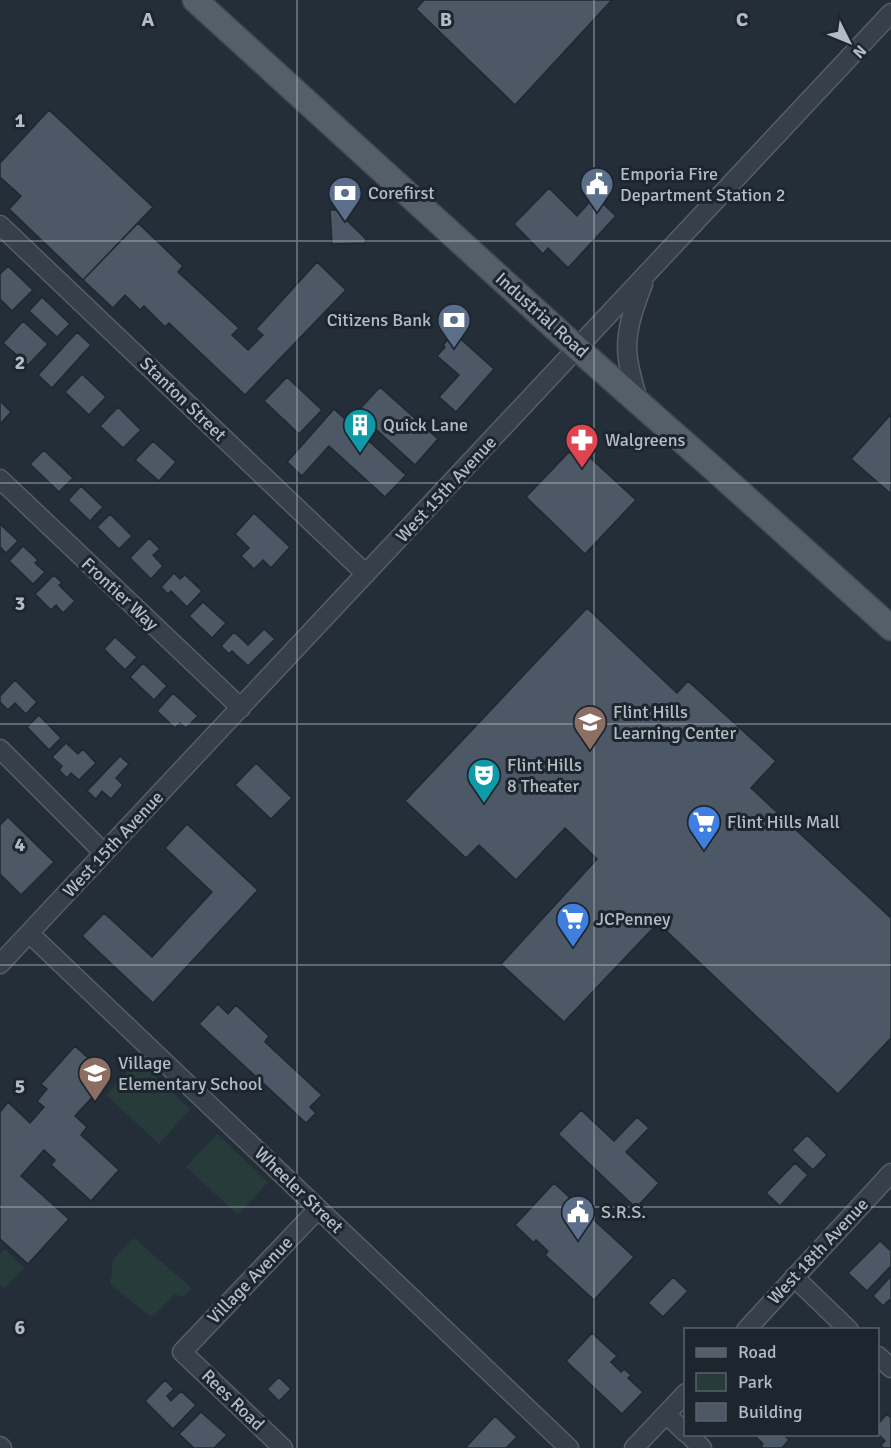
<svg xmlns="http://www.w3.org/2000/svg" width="891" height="1448" font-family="Signika,sans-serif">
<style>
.green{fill:#273b3b}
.building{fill:#4c5865;stroke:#1f2730;stroke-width:1.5}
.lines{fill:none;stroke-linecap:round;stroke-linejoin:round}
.minor-casing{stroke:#565e67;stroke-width:21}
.major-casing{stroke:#414952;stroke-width:27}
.minor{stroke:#37404a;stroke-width:18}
.major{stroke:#555f6a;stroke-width:24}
.grid{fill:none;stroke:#b3bbc5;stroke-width:1.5;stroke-opacity:0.55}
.labels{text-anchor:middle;stroke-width:6;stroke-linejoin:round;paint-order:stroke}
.poi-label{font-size:18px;fill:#b3bbc5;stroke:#1d252e;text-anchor:start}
.street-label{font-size:18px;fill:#b3bbc5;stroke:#1d252e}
.grid-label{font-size:20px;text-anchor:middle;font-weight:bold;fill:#b3bbc5;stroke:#1d252e;stroke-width:6;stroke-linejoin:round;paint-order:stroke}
</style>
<rect width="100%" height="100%" fill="#242e39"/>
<path class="green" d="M138,1060L190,1109L159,1144L106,1095Z
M217,1134L268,1182L238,1215L186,1167Z
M134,1238L189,1286L191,1290L182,1297L175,1294L153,1316H150L111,1285L110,1281C114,1274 110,1268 113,1261C114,1257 129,1243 134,1238Z
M5,1249L24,1268L4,1289L0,1285V1254Z"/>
<path class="building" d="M424,0H612L515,105L416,9Z
M49,110L153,207L83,280L9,209L21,196L0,177V163Z
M549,188L577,216L595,196L616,216L568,268L548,248L543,254L514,224Z
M330,210H336L366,239L365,243L332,244Z
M138,223L183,266L178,272L239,328L232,335L248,350L263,335L256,329L317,262L346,290L245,395L169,323L165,327L144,306L140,310L125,295L113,308L83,280Z
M8,266L33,290L12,311L0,299V274Z
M42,297L70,324L57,337L29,311Z
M23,321L48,344L28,365L3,343Z
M77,332L91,345L52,388L38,375Z
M454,333L494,369L456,412L439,397L459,375L437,356L445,347L443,345Z
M82,374L106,397L89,415L65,392Z
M287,377L322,410L299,434L264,401Z
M380,387L438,439L415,465L357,412Z
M0,401L11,412L0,424Z
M118,407L141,430L123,448L100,426Z
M334,409L406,475L385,497L329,446L302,476L287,462Z
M891,414V494L851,459Z
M153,441L176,462L159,481L135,460Z
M44,450L73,478L59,492L30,464Z
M584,452L636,500L585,554L526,497L568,453Z
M81,486L103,507L90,521L68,500Z
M254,513L290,547L271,568L263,560L254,569L241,556L249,548L235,534Z
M110,514L132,536L119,549L97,527Z
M0,524L18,541L6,553L0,547Z
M149,538L160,549L153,555L163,566L151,579L130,558Z
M23,546L38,560L35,563L45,572L33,584L9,561Z
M174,573L180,579L185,575L202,591L187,607L171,591L168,594L161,587Z
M54,575L62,583L59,585L75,601L63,613L56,605L51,610L35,594Z
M203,602L226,623L212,638L189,616Z
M587,608L677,693L688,681L776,761L751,788L891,918V1038L838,1094L658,923L564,1022L501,964L597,859L565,828L516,880L479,845L466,858L405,801Z
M264,629L275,639L248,666L232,651L229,654L221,646L234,632L248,645Z
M115,637L137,657L125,670L104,649Z
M143,663L167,686L154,700L130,677Z
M15,680L37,702L26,714L15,703L8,710L0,702V696Z
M173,693L198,716L186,728L180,723L175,728L157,711Z
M39,715L61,738L49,750L27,727Z
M66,743L78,754L83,749L96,763L79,780L71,773L67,778L59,770L62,766L52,757Z
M120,756L129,764L116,778L123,785L111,799L102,791L96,799L87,791Z
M256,763L292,798L271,819L235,785Z
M8,817L54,862L21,895L0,874V825Z
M187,824L258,890L153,1003L82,936L104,913L152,957L212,892L165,848Z
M218,1004L228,1014L236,1005L269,1036L265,1042L322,1095L310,1107L316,1113L306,1123L199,1024Z
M75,1046L110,1078L75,1116L87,1127L81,1135L119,1170L91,1201L51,1165L55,1160L44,1150L21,1176L69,1219L28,1264L0,1239V1112L8,1102L30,1123L44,1107L37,1101L47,1089L41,1084Z
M581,1110L614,1141L637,1117L649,1128L626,1152L659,1183L636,1208L558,1134Z
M807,1135L827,1155L813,1170L792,1150Z
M795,1163L808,1175L780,1206L766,1193Z
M554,1183L634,1257L594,1300L545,1255L548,1251L536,1240L534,1243L515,1225Z
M880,1241L891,1251V1266L867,1291L848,1273Z
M891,1276V1302L889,1300L883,1306L873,1296Z
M673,1277L688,1291L663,1317L648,1303Z
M592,1333L617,1356L611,1362L621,1372L624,1369L631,1375L628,1378L643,1392L622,1414L566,1361Z
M279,1377L291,1389L279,1401L267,1389Z
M165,1380L174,1389L167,1396L171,1401L181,1391L196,1405L173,1429L145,1401Z
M201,1412L227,1435L214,1448H194L179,1434Z
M887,1414L891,1418V1448H883L881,1445L885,1441L878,1434V1424Z
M495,1416L517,1437L506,1448H465Z
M753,1434H783L789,1440L782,1448H763L761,1446L763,1444Z"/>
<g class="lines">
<g class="minor-casing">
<path id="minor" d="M0,225L366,574
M638,402C635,388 630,374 628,359C624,334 634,307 643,284
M0,479L241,708
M0,749L104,853
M29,933L569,1448
M0,964L891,13
M794,1277L849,1330
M746,1330L891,1173
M878,1356L891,1368
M666,1414L686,1433
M688,1434L702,1448
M0,1446L2,1448
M283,1448L182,1352L318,1209
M634,1448L686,1393"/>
</g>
<g class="major-casing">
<path id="major" d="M195,0L578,349L714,469L891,628"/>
</g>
<use href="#minor" class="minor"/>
<use href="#major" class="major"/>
</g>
<path class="grid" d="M297,0V1448M594,0V1448M0,241H891M0,483H891M0,724H891M0,965H891M0,1207H891"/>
<defs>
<g id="civic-pin" transform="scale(1.725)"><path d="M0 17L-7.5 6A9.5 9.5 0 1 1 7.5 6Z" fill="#5c6f8a" stroke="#1d252e"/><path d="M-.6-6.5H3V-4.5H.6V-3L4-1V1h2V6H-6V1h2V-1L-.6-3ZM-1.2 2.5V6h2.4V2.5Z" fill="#fff"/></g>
<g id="bank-pin" transform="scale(1.725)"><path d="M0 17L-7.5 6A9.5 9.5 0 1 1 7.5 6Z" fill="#5c6f8a" stroke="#1d252e"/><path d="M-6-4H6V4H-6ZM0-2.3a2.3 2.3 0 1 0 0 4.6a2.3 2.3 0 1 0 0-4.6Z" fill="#fff"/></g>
<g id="building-pin" transform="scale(1.725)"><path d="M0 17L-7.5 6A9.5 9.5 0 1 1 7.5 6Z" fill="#0f9aa8" stroke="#1d252e"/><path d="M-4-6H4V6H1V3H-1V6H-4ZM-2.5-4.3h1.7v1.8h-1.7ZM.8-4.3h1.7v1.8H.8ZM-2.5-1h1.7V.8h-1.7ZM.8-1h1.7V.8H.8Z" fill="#fff"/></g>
<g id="pharmacy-pin" transform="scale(1.725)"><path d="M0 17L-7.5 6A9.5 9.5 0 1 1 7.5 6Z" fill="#e0444e" stroke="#1d252e"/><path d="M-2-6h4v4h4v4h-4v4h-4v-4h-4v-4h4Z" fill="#fff"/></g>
<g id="school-pin" transform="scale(1.725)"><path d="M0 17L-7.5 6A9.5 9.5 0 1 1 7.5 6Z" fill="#8d6e63" stroke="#1d252e"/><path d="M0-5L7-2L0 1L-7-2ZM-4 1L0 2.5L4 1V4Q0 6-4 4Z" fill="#fff"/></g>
<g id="theatre-pin" transform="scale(1.725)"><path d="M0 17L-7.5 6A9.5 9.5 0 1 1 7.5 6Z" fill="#0f9aa8" stroke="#1d252e"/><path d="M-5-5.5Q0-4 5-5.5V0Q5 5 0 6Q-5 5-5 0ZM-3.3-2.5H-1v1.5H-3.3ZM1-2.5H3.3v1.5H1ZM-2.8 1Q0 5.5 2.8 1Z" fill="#fff"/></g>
<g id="supermarket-pin" transform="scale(1.725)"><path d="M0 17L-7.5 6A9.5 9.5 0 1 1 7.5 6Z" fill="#3f7fe0" stroke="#1d252e"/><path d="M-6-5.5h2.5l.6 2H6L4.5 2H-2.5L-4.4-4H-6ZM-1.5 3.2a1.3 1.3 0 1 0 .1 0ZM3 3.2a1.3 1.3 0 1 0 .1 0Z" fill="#fff"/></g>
</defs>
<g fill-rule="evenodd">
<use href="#civic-pin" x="597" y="184"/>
<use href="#bank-pin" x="345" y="193"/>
<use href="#bank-pin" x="454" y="320"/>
<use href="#building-pin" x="360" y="425"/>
<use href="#pharmacy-pin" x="582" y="440"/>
<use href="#school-pin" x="590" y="722"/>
<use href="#theatre-pin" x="484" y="775"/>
<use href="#supermarket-pin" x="704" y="822"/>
<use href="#supermarket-pin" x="573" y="919"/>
<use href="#school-pin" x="95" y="1073"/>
<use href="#civic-pin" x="578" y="1212"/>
</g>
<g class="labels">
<g class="poi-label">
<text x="620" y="180">Emporia Fire<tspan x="620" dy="21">Department Station 2</tspan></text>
<text x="368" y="199">Corefirst</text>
<text x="431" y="326" text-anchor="end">Citizens Bank</text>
<text x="383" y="431">Quick Lane</text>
<text x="605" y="446">Walgreens</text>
<text x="613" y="718">Flint Hills<tspan x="613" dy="21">Learning Center</tspan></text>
<text x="507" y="771">Flint Hills<tspan x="507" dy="21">8 Theater</tspan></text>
<text x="727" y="828">Flint Hills Mall</text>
<text x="596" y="925">JCPenney</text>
<text x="118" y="1069">Village<tspan x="118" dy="21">Elementary School</tspan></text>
<text x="601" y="1218">S.R.S.</text>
</g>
<g class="street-label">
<text transform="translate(542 315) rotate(42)" y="6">Industrial Road</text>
<text transform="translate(183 399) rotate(44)" y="6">Stanton Street</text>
<text transform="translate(446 489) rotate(-47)" y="6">West 15th Avenue</text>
<text transform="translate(120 594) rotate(43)" y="6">Frontier Way</text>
<text transform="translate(113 844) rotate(-47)" y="6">West 15th Avenue</text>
<text transform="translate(299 1190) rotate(44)" y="6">Wheeler Street</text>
<text transform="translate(818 1251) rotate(-47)" y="6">West 18th Avenue</text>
<text transform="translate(250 1280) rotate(-46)" y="6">Village Avenue</text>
<text transform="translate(233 1400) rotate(44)" y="6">Rees Road</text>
</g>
</g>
<g class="grid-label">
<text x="148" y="26">A</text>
<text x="446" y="26">B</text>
<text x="742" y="26">C</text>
<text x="20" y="127">1</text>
<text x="20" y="369">2</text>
<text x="20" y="610">3</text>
<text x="20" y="851">4</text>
<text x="20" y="1093">5</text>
<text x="20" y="1334">6</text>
</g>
<rect x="684" y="1328" width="195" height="108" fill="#1d252e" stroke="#59616a" stroke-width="1.5"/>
<rect x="696" y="1348" width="30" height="9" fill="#555f6a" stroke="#59616a" stroke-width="1.5"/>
<text x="738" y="1358" font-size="18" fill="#b3bbc5">Road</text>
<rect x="696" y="1373" width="30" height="18" fill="#273b3b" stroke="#59616a" stroke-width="1.5"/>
<text x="738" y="1388" font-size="18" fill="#b3bbc5">Park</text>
<rect x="696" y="1403" width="30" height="18" fill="#4c5865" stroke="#59616a" stroke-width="1.5"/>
<text x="738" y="1418" font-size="18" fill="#b3bbc5">Building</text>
<g transform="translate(849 42) rotate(133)" stroke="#1d252e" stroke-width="4.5" paint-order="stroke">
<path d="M0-4.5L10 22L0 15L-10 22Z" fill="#b3bbc5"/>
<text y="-9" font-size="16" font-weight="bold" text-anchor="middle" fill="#b3bbc5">N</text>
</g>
</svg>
